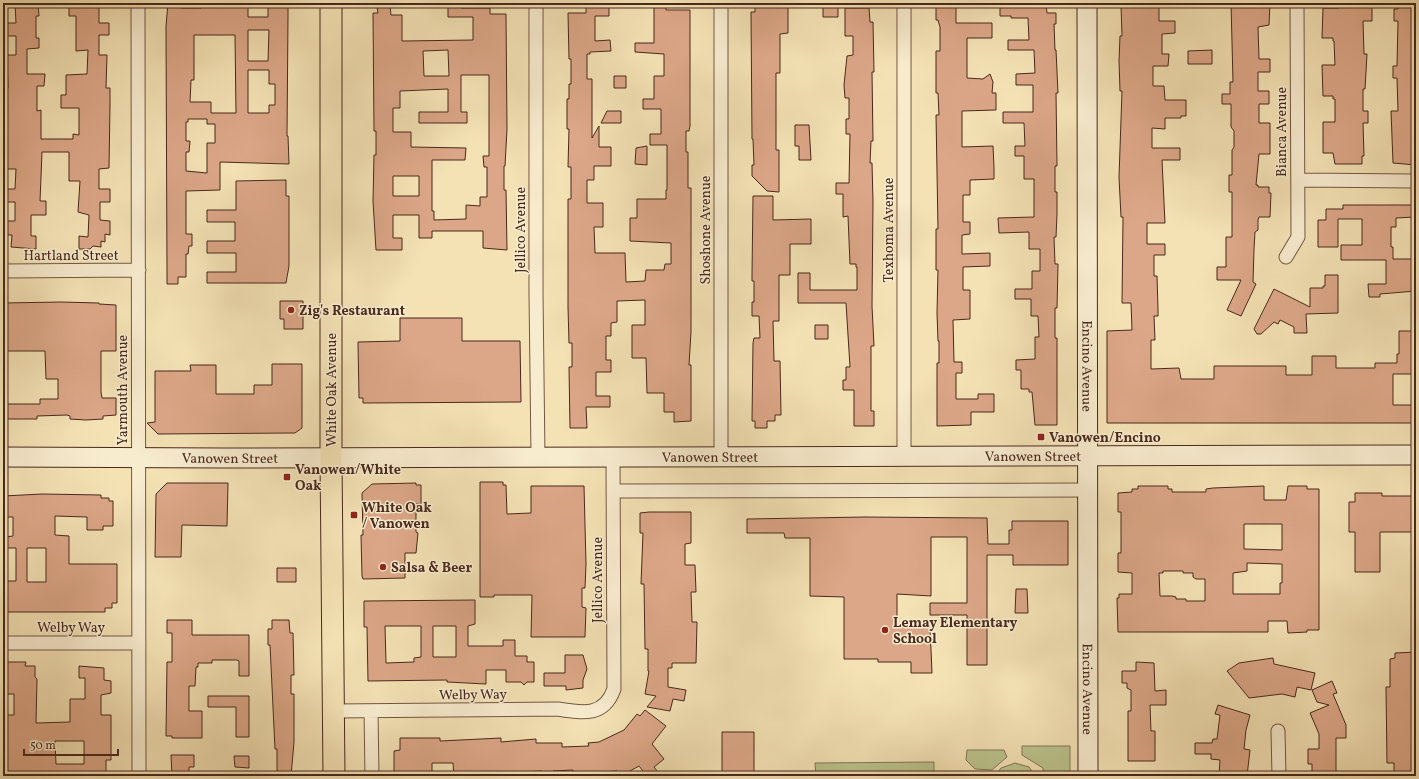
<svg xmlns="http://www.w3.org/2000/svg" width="1419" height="779" font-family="Vollkorn,serif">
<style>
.green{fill:#bbc38d;stroke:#827655}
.building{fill:#dca788;stroke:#49291d;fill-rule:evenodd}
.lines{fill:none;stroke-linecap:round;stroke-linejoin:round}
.street-casing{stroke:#745743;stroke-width:15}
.secondary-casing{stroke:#49291d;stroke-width:21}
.primary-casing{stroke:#49291d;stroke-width:23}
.street{stroke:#f8eccf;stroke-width:13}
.secondary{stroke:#f8eccf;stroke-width:19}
.primary{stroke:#f4e2b5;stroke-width:21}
.poi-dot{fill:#8f2418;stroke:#f8eccf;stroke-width:1.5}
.labels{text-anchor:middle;stroke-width:3;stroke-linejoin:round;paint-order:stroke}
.street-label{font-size:14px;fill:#49291d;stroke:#f8eccf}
.poi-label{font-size:14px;font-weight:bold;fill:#49291d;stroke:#f8eccf;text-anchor:start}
</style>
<rect width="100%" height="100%" fill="#f4e2b5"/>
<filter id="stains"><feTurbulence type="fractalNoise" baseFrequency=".005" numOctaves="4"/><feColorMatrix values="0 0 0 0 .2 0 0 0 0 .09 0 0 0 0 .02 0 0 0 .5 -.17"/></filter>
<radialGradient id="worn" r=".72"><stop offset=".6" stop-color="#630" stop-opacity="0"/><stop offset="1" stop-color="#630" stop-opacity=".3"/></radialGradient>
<path class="green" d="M1022,746H1070V776H1043V768L1022,755Z
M967,750H1004L1007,757L992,770L975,769L966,760Z
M934,762V776H816L815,763Z
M1015,763L1029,767L1035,776H995L1001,768Z"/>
<path class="building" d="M15,3H38L39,16H36V38H39V48L27,49V74H45L44,86H37V111L41,110V139H73V134L79,135V108H61V95H66V75L87,74L88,50L76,51V16H69V3H99V23H109V35H99V55H107L106,88H110V104L109,168L99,169V189H110V202H100V220L110,221V235L105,234V242L101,241V247L93,246L90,249H79V236L88,237L89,215L78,212L80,181H69V152H42L40,201H46V215H31V236H36V249L11,247L12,235H5V221H15V202H5V189H15L16,169H6L4,111L5,88H8L7,55H16V36H5V23H16Z
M168,3H181V8H201V3H248V17H268V3H288V16L287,136H288L289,164L220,162V190L186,191V234H192V246H189L188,254H186V277H178V284H167V273L166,26ZM248,30H269L268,61H248ZM194,35H235L236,113H211V102H190L191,80H194ZM248,70H269V84H275V105H269V113H248ZM188,119H207V124H215V143H207V173L186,171V152H189L190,141H186V122H188Z
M593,3H609V16H595V41L610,40L611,51L590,52V54H587V79H592V138L599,126V147H611V166H594V180H587V203H603V227H594L595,253H625L626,282L645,281L646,270H664L665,264H671V243L630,241V218H637V199H666V190H667V145H650V134H661V109H643V99H654V76H664V54L635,52V43H654V5H666V10H690V126L689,131H686V152H688V188H691V332L689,365H691V421L674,422V412H664V393H647L646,358H632V325H645V300L617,301V322L611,323V336H606V360H611V372H596V396H610V407H586L587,428H570L569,367H572V343H569L568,307V199H571V167H568L569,129H567V99H569V84H571V59H569L568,13H586V5H593Z
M1231,3H1270L1269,25L1258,27L1259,59H1270V72H1258V91H1269V104H1259V123H1270V154H1259L1256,185H1258V187H1269V193H1271L1270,217H1259L1258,220V230L1255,232L1254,249L1253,282L1256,284L1241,316L1227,310L1241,280H1217V267H1226V237H1232V192H1229V175H1232V150L1234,147V131L1231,127V104H1222V94H1230V82H1233Z
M1339,3H1372V21H1363L1364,54H1367L1365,89H1363V111H1368V123H1363L1364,156H1362V164H1335L1333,153H1323V122H1335V99H1333V96H1323L1322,65H1335L1334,41H1333V38H1322L1323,8H1339Z
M1398,3H1416V165L1393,163L1391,111H1398L1397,78H1393V66H1397L1398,21H1394V9H1398Z
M755,4H788V33L780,34V73H776V150H779V192L767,191L752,176V165H754L753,139H752L751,12H755Z
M823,4H838V17H823Z
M1046,4L1047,13H1056V24H1054L1055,50H1056L1058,93H1056L1057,166H1055V192H1057V214L1056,237H1054L1055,264H1058L1057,308H1055V338H1057V425H1035L1032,392H1029V389H1021V370H1016V360L1035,359V337H1039L1038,316H1031V299H1015V289H1032V271H1040V249H1029V232L999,233L998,218L1034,217V179H1024V156H1015V146H1025L1024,123H1003V112H1033V85H1016V74L1035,73L1034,50H1008V40H1029L1028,18H1011V16H1000V5Z
M448,5H461V8H490V14H506L507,129L505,166H504V190H506L507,250L483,248V231H432V238H419V215H393V238H402V250H376L373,201L374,155H376V131H374L373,13H378L377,7L390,6L391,15H402V41L473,40V17H448ZM448,50L449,76H424L423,51ZM461,75H489V156H483L484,167H487V197H480V206L466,205V219L434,220V211H432V160H465L466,148L411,147V132H393V108H400V91L448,89V112H419V123H467V112H461ZM393,176H419V196H393Z
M936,5H956V23H992V38H967V78L983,79L990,74L993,82L992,93H996V110L962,111V147L993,146L994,167V179L970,180V195H963V222H970V234L962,235V254L990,253V266L963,267V290H970V319L953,320L954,362H962V373H956V399H978V394H994V412H971V425L937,426V363H939V341H938L937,313L938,270H936V229H938L936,115H939L938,93H936V51H940V27L938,20H936Z
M1121,5H1159V21H1175V33L1162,34V54H1169L1168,66H1153V86H1164L1165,100H1186V116H1181V118H1165V129L1152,128V148H1180V160H1162L1165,223H1147V244H1165V255H1154V276H1157L1158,309V316H1154L1155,340H1151V369L1179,368L1181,379H1214V366H1286V375H1312V356H1336V368H1375V363H1397V354H1399V331H1416V371H1413V374H1393V405H1416V423H1107V331L1132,330L1131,303H1122L1123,217H1121L1119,177L1122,91H1120L1119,61L1120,36H1122Z
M845,8H869L870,22H873L874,72H872L873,141H871L870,163H872L873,202L872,306L874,346H871V411H874V426H854V390H843V380H846V367H850L846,303H798V273H810V290H857V267H856V264H850L848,216L843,217V194H836V183H849L850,134H846V119H849V98H845L844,85L847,56L853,55V36H845Z
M1212,50V64H1188V51Z
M614,76H626V88H614Z
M607,111H621V123H601Z
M795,125H809L811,160H799V146H795Z
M647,146V165L635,164L636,148Z
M286,180V196H289V266L286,283H207V272H236V253H207V241H235V222H207V210H236V181Z
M753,196H773V220L811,219V244H790V275H779V321H773L774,361H780L781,415H775V421H767V428H755V421H752L753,343L754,338H760L759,316H752V302H754V281H752V275Z
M1343,205H1415V217L1396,218V227H1391V247H1393V259H1416V291L1380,294V297H1369L1368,284H1386V260H1341V245H1362V219H1338V247H1318V220H1326V209H1343Z
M1325,275H1338V313L1306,314L1307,333H1294V327L1280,320L1278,324L1274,322L1261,334H1257L1254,329L1274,289L1310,307V288H1323V286H1325Z
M280,301H303V329H284V319H280Z
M61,302L99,303V304L116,305V351H101V392L102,398H116V415L103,416V419L86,420L70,419V416L67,415L37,416V419H3V404H40V399H58V379H46L45,351H3V303Z
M400,318H462V341H520L521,402L363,403V398H359L358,342L400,341Z
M815,325H828V339H815Z
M272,364H302V428L295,433L158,434L147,423L155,422V371H191L190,365H216V394H254V385H272Z
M480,482H503V485H506L507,514L531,513V486H584L586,564L585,588H582V607L586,608L585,637H531L532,595H494V597H480Z
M167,483H228L227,526L182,525L181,557H155L156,494Z
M416,483V485H421V504H416V532L418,533L416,553H405V578L363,579L362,576L361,535H363L362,493L372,484Z
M1138,486H1168V489H1172V492H1206V489L1213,488L1264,486V500H1286L1288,486H1307V489H1319V630H1307V632L1288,633L1287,621H1268V632H1118L1117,598H1119V594H1132V573L1118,572V553H1121V512H1118V493L1132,492V489H1138ZM1244,524H1282V550L1244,549ZM1247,563L1282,564V583H1280V594H1233V573L1247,571ZM1163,571H1183V573H1193V577L1196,579H1205V601H1186V599H1176V597L1172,596H1160L1159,573H1163Z
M1355,493H1382V496H1416V532H1380V572H1355V532H1349V502H1355Z
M42,494L101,495V498H109V501H113V526H103V530H87V517L55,516V535L69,536V564H117V603H112V608H105V612H3V581H16V548H3L5,537L13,536V517H6V515H3V496ZM27,548H46V582H27Z
M649,512H691V543L685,544V565H695L696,592H691L692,622H697L696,663H672V668H668V687L686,690L684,701L673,699L670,711L647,707L656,696L645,694L649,671H648V649H645L644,584H641L643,533H640V513Z
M865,517L987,518L988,544H1009V530H1012V521H1068V565H1013V555H987V665H967V615H930V603H967V537H931V596L897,594V627H930L932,673H911V662H878V659H844V597L810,596V538H785L784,533H747V519Z
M277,568H296V582H277Z
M1016,589H1027L1028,613H1015Z
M475,600V624L468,626V646H503V640H515V656H527V662H534V682H527L524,685L521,682H506V670H486V684L447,682V680L368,681L367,627H364V601ZM385,626H421V657L414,658V662L386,663ZM433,626H456V657H433Z
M167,620H192V635H249V676H239V661L237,660H212V663H198V667H196L195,686H189V711H202V738H172V736H166L167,662H172V633H167Z
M272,620H289L290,633H293L294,675H291V694H294V742L291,776H277V749H275L270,645H268V629H272Z
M1416,652V776H1394V763H1387L1386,687H1390V659L1395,658V653Z
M565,655H583L587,669L583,680V688L566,690V686H544V673H565Z
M1273,658L1274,664L1315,673L1311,690L1297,687L1295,697L1282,694L1249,698L1227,671L1239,663Z
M6,662H26L25,666H35V677L37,679L36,723L70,722V699H85V678H79V666L104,668V680L111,681V693L101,695V715H111V760H106V776H83V774L34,776H9L7,774V760H4L5,715H14V694H4L3,674L6,672ZM55,741H84V764H56Z
M1136,662L1154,663L1155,691L1166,690V705H1150L1151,731H1155V761H1128V711H1131V690L1127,688V683H1122V671H1136Z
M1332,681L1337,693L1333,694L1346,725V738H1336V776H1312V764H1308V749H1319V734L1310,713L1329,705L1317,702L1312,690Z
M208,696H249V737H236V707H208Z
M1218,705L1250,715L1246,730L1244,749L1250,750L1247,776H1219L1220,760L1211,759V754H1195V743H1212L1213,739H1217L1220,715L1215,714Z
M645,710L666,726L652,744L664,759L654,767L661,776H647L639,766L621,776L617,771L584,773V776H573V770L553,771V776H542V771L523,772V776H454L453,763H432V776H394V751L400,750V738H440V741L501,738V742L536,739V743H562V747L589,746L588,743L599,742L624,730L637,714L640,716Z
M722,732H754V776H722Z
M171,755H194V767H189V776H172Z
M234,756H249V768L235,767Z"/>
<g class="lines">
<g class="street-casing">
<path id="street" d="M138,3L139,776
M536,3V293L538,457
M721,3V457
M904,3V456
M1298,180L1416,181
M1286,257L1298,237L1297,3
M3,271L139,270
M613,491L1088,490
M3,643H139
M333,711L558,709C583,713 604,717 614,689L613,457
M371,711L372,776
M1278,731L1279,776"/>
</g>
<g class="secondary-casing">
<g id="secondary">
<path id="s1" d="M1087,3L1088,776"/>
<path id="s2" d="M3,457L223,458L1416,455"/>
</g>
</g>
<g class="primary-casing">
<path id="primary" d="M331,3V458L334,776"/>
</g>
<use href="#street" class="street"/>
<use href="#secondary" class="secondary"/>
<use href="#primary" class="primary"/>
</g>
<g class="poi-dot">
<circle cx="291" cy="310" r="4"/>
<rect x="1037" y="433" width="8" height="8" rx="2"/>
<rect x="283" y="473" width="8" height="8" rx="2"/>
<rect x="350" y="511" width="8" height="8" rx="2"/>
<circle cx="383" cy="567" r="4"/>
<circle cx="885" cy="630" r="4"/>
</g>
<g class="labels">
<g class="street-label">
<text transform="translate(1281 132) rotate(-90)" y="5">Bianca Avenue</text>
<text transform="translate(520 230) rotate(-90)" y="5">Jellico Avenue</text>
<text transform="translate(705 230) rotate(-90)" y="5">Shoshone Avenue</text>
<text transform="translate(888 230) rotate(-90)" y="5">Texhoma Avenue</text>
<text x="71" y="260">Hartland Street</text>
<text dy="5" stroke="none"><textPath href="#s1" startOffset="363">Encino Avenue</textPath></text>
<text transform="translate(122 390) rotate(-90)" y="5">Yarmouth Avenue</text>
<text transform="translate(331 390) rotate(-90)" y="5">White Oak Avenue</text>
<text dy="5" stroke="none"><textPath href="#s2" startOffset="1030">Vanowen Street</textPath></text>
<text dy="5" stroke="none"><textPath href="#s2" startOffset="707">Vanowen Street</textPath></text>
<text dy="5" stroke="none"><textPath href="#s2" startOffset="227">Vanowen Street</textPath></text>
<text transform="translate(597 580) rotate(-90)" y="5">Jellico Avenue</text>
<text x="71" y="632">Welby Way</text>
<text dy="5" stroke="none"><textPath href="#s1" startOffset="686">Encino Avenue</textPath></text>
<text transform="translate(473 694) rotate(-1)" y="5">Welby Way</text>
</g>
<g class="poi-label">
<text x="299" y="315">Zig's Restaurant</text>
<text x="1049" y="442">Vanowen/Encino</text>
<text x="295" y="474">Vanowen/White<tspan x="295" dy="16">Oak</tspan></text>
<text x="362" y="512">White Oak<tspan x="362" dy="16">/ Vanowen</tspan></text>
<text x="391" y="572">Salsa &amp; Beer</text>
<text x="893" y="627">Lemay Elementary<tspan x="893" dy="16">School</tspan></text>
</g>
</g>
<rect width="1419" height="779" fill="none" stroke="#f4e2b5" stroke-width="16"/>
<rect x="4" y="4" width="1411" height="771" fill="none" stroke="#49291d" stroke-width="2"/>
<rect x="8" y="8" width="1403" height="763" fill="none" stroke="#49291d"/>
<path d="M24 749v6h94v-6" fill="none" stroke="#49291d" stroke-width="2"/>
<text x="30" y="749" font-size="12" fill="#49291d" stroke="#f8eccf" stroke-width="3" paint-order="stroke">50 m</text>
<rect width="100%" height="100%" filter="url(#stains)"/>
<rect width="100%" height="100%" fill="url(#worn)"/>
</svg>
